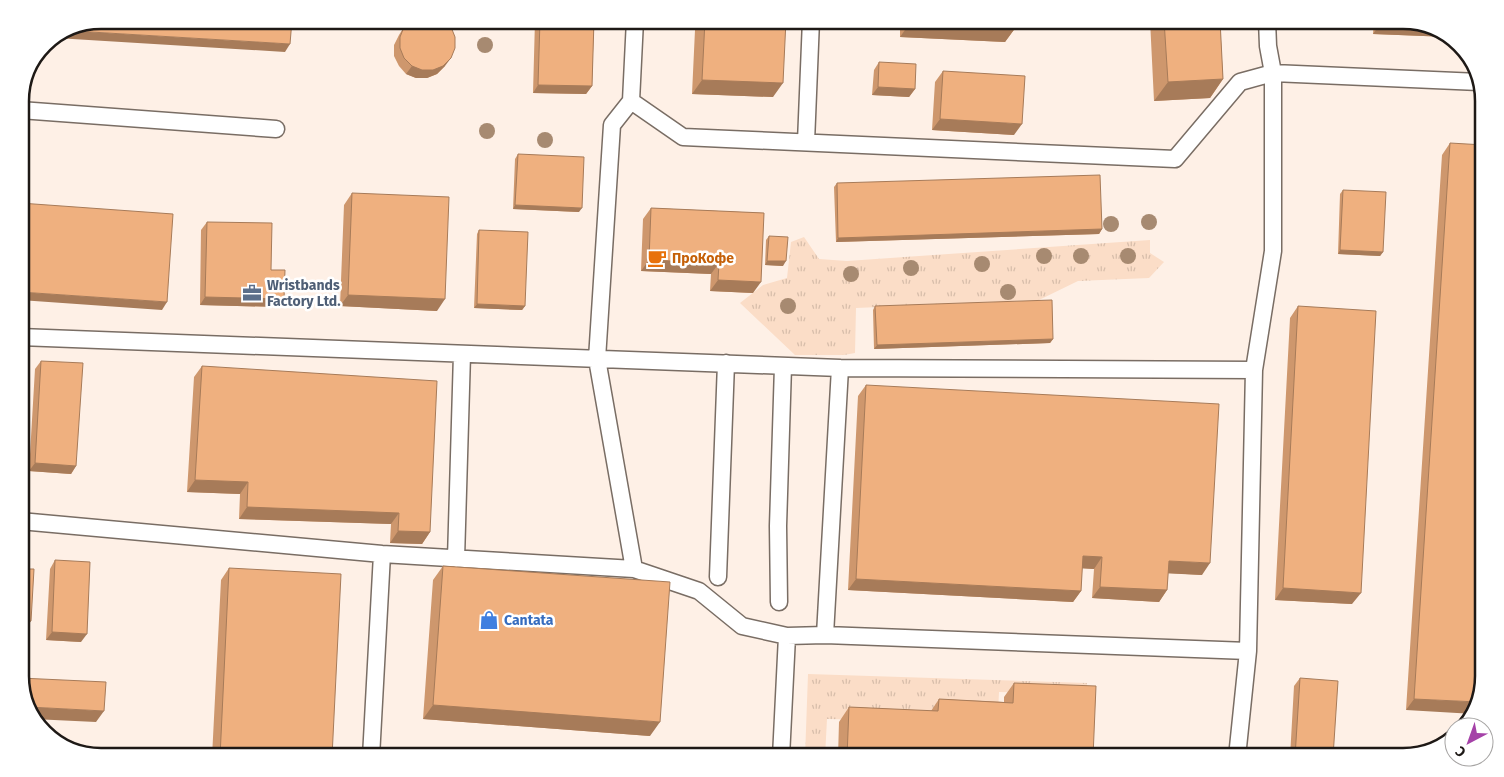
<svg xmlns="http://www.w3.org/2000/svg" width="1504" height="777" font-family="'Fira Sans',sans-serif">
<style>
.grass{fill:url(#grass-tufts)}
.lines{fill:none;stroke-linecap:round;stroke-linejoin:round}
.service-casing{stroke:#796d64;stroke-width:19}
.service{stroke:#fff;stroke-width:16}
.tree{fill:#a78a71}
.wall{fill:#ce976d}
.shaded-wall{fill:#a77b59}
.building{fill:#efb07f;stroke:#a77b59}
.labels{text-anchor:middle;stroke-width:5;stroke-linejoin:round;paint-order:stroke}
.food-label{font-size:14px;font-weight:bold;fill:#c56008;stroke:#fff;text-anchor:start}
.service-label{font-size:14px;font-weight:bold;fill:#4e5e75;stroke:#fff;text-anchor:start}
.shop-label{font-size:14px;font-weight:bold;fill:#366cbe;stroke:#fff;text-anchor:start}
.rim{fill:none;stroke:#1e1916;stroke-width:2.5}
</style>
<defs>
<pattern id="grass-tufts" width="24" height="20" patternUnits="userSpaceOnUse" patternTransform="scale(1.25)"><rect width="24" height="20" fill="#fbddc7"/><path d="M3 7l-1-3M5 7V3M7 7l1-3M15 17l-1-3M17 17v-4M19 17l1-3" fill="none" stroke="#d7bdaa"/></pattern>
</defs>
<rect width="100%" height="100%" fill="#fef0e6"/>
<path class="grass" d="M804,237L819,259L847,261L1150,240V253L1164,262L1149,278L1078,281L1039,300L856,308L855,353L844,355H795L740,303L763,285L787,278L791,242Z
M808,674L1087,683V694L999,692L998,713L926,721L827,719L825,757H805Z"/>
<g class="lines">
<g class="service-casing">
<path id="service" d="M631,101L683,137L1175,159L1240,82L1273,73L1479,82
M20,110L276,129
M806,142L811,20
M20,337L840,368L1254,370
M20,521L382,554L634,569L597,359L612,125L631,101L635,20
M456,559L462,354
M634,569L699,591L742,626L787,636
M718,577L726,363
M779,602L778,526L783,366
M825,635L1248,651
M371,757L382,554
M781,757L787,636L825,635L840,368
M1237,757L1248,651L1254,370L1273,251V73L1268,46L1267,20"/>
</g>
<use href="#service" class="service"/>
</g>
<g class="tree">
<circle cx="485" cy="45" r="8"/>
<circle cx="487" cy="131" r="8"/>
<circle cx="545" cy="140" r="8"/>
<circle cx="1149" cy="222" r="8"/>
<circle cx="1111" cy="224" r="8"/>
<circle cx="1044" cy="256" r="8"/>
<circle cx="1081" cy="256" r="8"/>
<circle cx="1128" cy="256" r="8"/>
<circle cx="982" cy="264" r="8"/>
<circle cx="911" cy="268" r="8"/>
<circle cx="851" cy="274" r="8"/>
<circle cx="1008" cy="292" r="8"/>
<circle cx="788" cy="306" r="8"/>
</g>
<path class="wall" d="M535,20H594L592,86L586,94L533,93Z
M702,20H786L773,97L692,94L695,30Z
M900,20H1021L1005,42L900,37Z
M1150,20H1220L1223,79L1210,98L1154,101Z
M1374,20H1403L1439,28L1449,37L1373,34Z
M404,27L445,66L437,74L427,78H416L406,74L399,66L394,56V45L399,35Z
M879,62L915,89L909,97L872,95L874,70Z
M943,71L1014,135L932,130L935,82Z
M1450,143L1484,676L1406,710L1442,155Z
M518,154L579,212L513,209L515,159Z
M837,183L1102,229L1099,234L836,242L834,187Z
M1343,190L1383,252L1380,256L1338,254L1340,194Z
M352,193L437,311L340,306L344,205Z
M651,208L764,213L753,293L710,291L711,274L641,271L643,219Z
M207,222L271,270L279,307L200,305L201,230Z
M479,230L525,306L522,310L474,308L477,234Z
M769,236L783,266L765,265L766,240Z
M875,306L1053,339L1050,343L874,349L873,310Z
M1298,306L1352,604L1275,600L1290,318Z
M41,361L76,466L71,474L29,471L35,369Z
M202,366L430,532L422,544L390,543L391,524L239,519L240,494L187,492L194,377Z
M866,385L1202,575L1168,573L1167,590L1159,602L1092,598L1094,569L1082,568L1081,591L1073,602L848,590L858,396Z
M55,560L81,642L46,640L50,569Z
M443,566L650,736L423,719L433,580Z
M229,568L332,757H212L221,580Z
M1300,678L1333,757H1290L1294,686Z
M1014,683L1093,757H838L839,722L849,707L931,711L939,699L1004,702V697Z"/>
<path class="shaded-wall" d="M912,20H1021L1005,42L900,37Z
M1383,20H1403L1439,28L1449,37L1373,34Z
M74,31L290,44L285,52L56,38Z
M451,58L445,66L437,74L427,78H416L406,74L412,66Z
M1223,79L1210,98L1154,101L1168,82Z
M702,80L783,83L773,97L692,94Z
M538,85L592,86L586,94L533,93Z
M878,87L915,89L909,97L872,95Z
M940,119L1022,124L1014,135L932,130Z
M515,205L582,208L579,212L513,209Z
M1102,229L1099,234L836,242L838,238Z
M1340,250L1383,252L1380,256L1338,254Z
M649,260L719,263L711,274L641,271Z
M767,261H786L783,266L765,265Z
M718,280L761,282L753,293L710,291Z
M20,292L167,302L162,310L20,300Z
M348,295L445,299L437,311L340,306Z
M205,297L284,299L279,307L200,305Z
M477,304L525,306L522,310L474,308Z
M1053,339L1050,343L874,349L877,345Z
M35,463L76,466L71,474L29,471Z
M195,480L248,482L240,494L187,492Z
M247,507L399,513L391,524L239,519Z
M398,531L430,532L422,544L390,543Z
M1083,556L1102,557L1094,569L1075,568Z
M1169,561L1210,563L1202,575L1161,573Z
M856,579L1081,591L1073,602L848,590Z
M1100,587L1167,590L1159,602L1092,598Z
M1283,588L1361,593L1352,604L1275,600Z
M20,621H31L23,633H20Z
M52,632L87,634L81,642L46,640Z
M1414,699L1478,702L1476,712L1474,714L1406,710Z
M433,705L660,722L650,736L423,719Z
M29,707L104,711L96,722L33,719Z"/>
<path class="building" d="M101,20H292L290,44L74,31Z
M411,20H443L451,27L455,37V48L451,58L443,66L433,70H422L412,66L404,58L400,48V37L404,27Z
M540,20H594L592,86L538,85Z
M705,20H786L783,83L702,80Z
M1164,20H1220L1223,79L1168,82Z
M879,62L916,64L915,89L878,87Z
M943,71L1025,76L1022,124L940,119Z
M1450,143L1484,145V676L1478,702L1414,699Z
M518,154L584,157L582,208L515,205Z
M1100,175L1102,229L838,238L837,183Z
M1343,190L1386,192L1383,252L1340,250Z
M352,193L449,197L445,299L348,295Z
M20,203L173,214L167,302L20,292Z
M651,208L764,213L761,282L718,280L719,263L649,260Z
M207,222L272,223L271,270H285L284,299L205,297Z
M479,230L528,232L525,306L477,304Z
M769,236L788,237L786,261H767Z
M1052,300L1053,339L877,345L875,306Z
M1298,306L1376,311L1361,593L1283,588Z
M41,361L83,363L76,466L35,463Z
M202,366L437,381L430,532L398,531L399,513L247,507L248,482L195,480Z
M866,385L1219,404L1210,563L1169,561L1167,590L1100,587L1102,557L1083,556L1081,591L856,579Z
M55,560L90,562L87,634L52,632Z
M443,566L670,582L660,722L433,705Z
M229,568L341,574L332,757H220Z
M20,569H34L31,621H20Z
M20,678L106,682L104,711L29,707L20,682Z
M1300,678L1338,681L1333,757H1295Z
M1014,683L1096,686L1093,757H847L849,707L938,711L939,699L1013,703Z"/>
<defs>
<g id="cafe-bare" transform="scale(1.5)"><path d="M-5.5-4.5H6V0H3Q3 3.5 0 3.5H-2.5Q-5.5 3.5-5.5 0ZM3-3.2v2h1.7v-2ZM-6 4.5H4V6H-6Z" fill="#e8710a" stroke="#fff" stroke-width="2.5" paint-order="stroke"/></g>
<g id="office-bare" transform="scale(1.5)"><path d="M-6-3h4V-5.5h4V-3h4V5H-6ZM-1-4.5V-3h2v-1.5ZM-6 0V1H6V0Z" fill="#5c6f8a" stroke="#fff" stroke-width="2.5" paint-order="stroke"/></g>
<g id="shop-bare" transform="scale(1.5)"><path d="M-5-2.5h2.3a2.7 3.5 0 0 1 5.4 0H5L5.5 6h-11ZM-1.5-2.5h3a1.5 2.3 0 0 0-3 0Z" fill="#3f7fe0" stroke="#fff" stroke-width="2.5" paint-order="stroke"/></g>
</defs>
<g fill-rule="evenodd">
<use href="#cafe-bare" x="657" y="258"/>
<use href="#office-bare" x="252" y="293"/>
<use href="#shop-bare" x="489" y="620"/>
</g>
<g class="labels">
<g class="food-label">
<text x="672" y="263">ПроКофе</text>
</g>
<g class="service-label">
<text x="267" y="290">Wristbands<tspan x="267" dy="16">Factory Ltd.</tspan></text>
</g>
<g class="shop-label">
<text x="504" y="625">Cantata</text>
</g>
</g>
<path d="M0 0H1504V777H0ZM101 29H1403A72 72 0 0 1 1475 101V676A72 72 0 0 1 1403 748H101A72 72 0 0 1 29 676V101A72 72 0 0 1 101 29Z" fill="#fff" fill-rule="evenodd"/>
<path class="rim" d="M101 29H1403A72 72 0 0 1 1475 101V676A72 72 0 0 1 1403 748H101A72 72 0 0 1 29 676V101A72 72 0 0 1 101 29Z"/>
<g transform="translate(1469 742) rotate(221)"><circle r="24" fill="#ffffff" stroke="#a5a3a2"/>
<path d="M0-4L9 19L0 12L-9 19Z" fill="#a542a8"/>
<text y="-8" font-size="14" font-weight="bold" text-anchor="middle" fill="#1e1916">С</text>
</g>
</svg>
